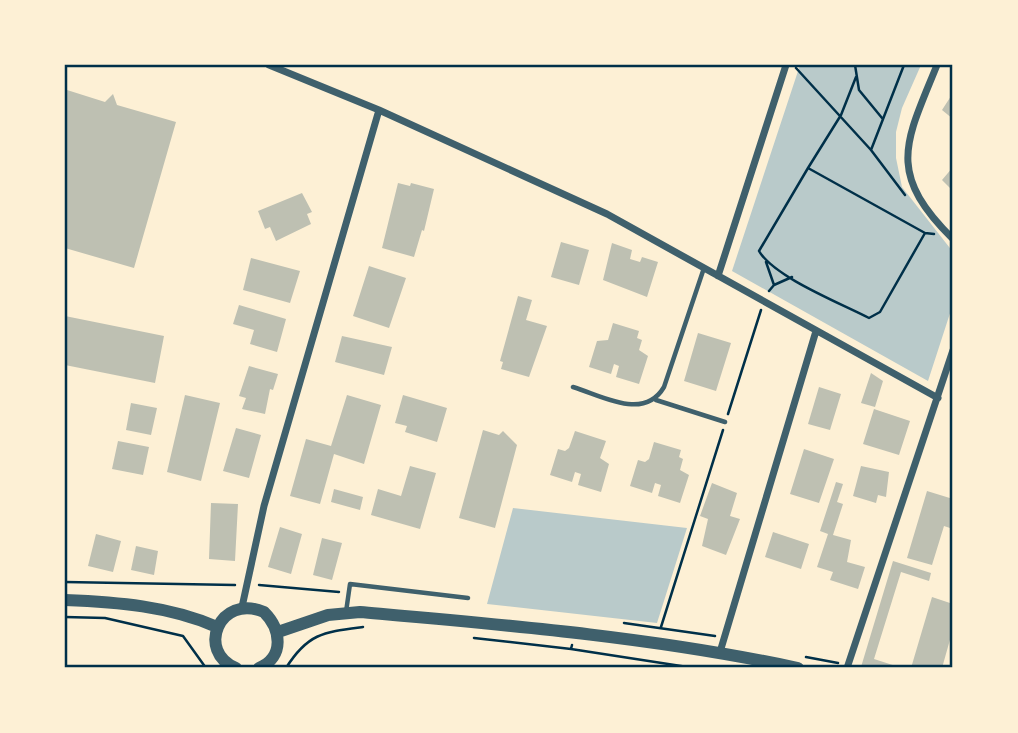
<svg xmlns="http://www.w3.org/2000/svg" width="1018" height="733" font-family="Figtree,sans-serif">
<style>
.green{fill:#b9caca}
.building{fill:#bec0b2}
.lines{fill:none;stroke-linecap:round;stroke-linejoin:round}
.path{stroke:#003049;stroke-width:2.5}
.service{stroke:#3f606c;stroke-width:4.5}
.minor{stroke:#3f606c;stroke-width:7}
.tertiary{stroke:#3f606c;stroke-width:12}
.neatline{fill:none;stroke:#003049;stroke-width:2.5}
</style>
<rect width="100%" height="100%" fill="#fdf0d5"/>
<path class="green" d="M800,65H921L902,108L896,132V158L902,187L953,252V304L928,381L732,271Z
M513,508L687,528L657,623L487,604Z"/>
<path class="building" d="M67,90L105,102L113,94L117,105L176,122L134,268L65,248Z
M953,93V119L942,110Z
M953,167V191L942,180Z
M398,183L410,186L411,183L434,189L424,231L422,230L414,257L382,248Z
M302,193L312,212L307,214L311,224L276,241L270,227L265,229L258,211Z
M561,242L589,250L579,285L551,277Z
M612,243L632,250L630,259L640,262L642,257L658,262L647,297L603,280Z
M251,258L300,271L290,303L243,290Z
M369,266L406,278L389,328L353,316Z
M518,296L532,300L526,320L547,326L529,377L501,369L503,362L500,361Z
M239,305L286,319L277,352L250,344L254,330L233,324Z
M65,316L164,336L155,383L65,365Z
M613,323L639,331L637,338L642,340L639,350L648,356L639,384L616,377L619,366L614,364L611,374L589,367L597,341L608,340Z
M698,333L731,343L716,391L684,381Z
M342,336L392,347L384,375L335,362Z
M249,366L278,374L273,390L270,389L265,414L242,409L246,398L239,396Z
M871,373L883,381L875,407L861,403Z
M819,387L841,394L830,430L808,424Z
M185,395L220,403L201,481L167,472Z
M347,395L381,405L364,464L334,454L320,504L290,496L306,439L331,446Z
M403,395L447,408L437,442L405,432L407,426L395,423Z
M131,403L157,408L151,435L126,430Z
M874,409L910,421L899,455L863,444Z
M236,428L261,435L249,478L223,471Z
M483,430L499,435L503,431L517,445L495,528L459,518Z
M575,431L606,441L600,458L609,464L601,492L578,485L581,474L575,472L572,482L550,475L558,449L565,451L569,448Z
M118,441L149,447L143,475L112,469Z
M654,442L681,450L679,457L683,459L680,470L689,475L680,503L658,496L661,485L655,483L652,493L630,486L638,460L645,462L649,459Z
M804,449L834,459L819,503L790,494Z
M410,466L436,473L420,529L371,515L378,489L401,496Z
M861,466L889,472L886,497L878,495L876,503L853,496Z
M836,482L843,484L837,502L843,504L833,535L851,540L847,562L865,567L858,589L830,580L833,572L817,567L828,534L820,531Z
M712,483L737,493L730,516L740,519L726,555L702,546L708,519L700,516Z
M334,489L363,497L360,510L331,502Z
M927,491L953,499V529L944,526L932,565L907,558Z
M211,503L238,504L235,561L209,559Z
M280,527L302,534L291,574L268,567Z
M773,532L809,544L801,569L765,557Z
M96,534L121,541L113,572L88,566Z
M322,538L342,543L332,580L313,575Z
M136,546L158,551L154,575L131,570Z
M893,561L931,573L929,581L901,572L874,659L902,668H865L861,667Z
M932,597L953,604V629L942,668H911Z"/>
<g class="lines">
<path class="path" d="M855,65L859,90L882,118
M796,68L871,150L905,195
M856,77L841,115L808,168L925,233L934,234
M871,150L904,65
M808,168L759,251C774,277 840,303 869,318L880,312L925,233
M766,262L774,285
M769,291L774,285L792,277
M728,414L761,310
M65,582L235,585
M259,585L339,592
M65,617L105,618L183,636L206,668
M624,623L715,636
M661,627L723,430
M474,638L571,649L572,645
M571,649L694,668
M806,657L838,663
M286,668C308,633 324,632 363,627
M590,668H602"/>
<path class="service" d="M573,387C603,396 644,421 664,387L704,268
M656,400L725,422
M346,612L350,584L468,598"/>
<path class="minor" d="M269,65L379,110L607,214L938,398
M937,65C906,142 885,172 953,239
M718,276L786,65
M242,607L264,506L379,110
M720,652L816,331
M847,668L953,350"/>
<path class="tertiary" d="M65,600C116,602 170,606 217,627
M278,632L328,615L360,612C507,625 653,637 798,668
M236,668C196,652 219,593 264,612C281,629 285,657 259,668"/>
</g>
<rect width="1018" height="733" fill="none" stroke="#fdf0d5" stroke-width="133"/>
<rect x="66" y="66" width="885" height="600" class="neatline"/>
</svg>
